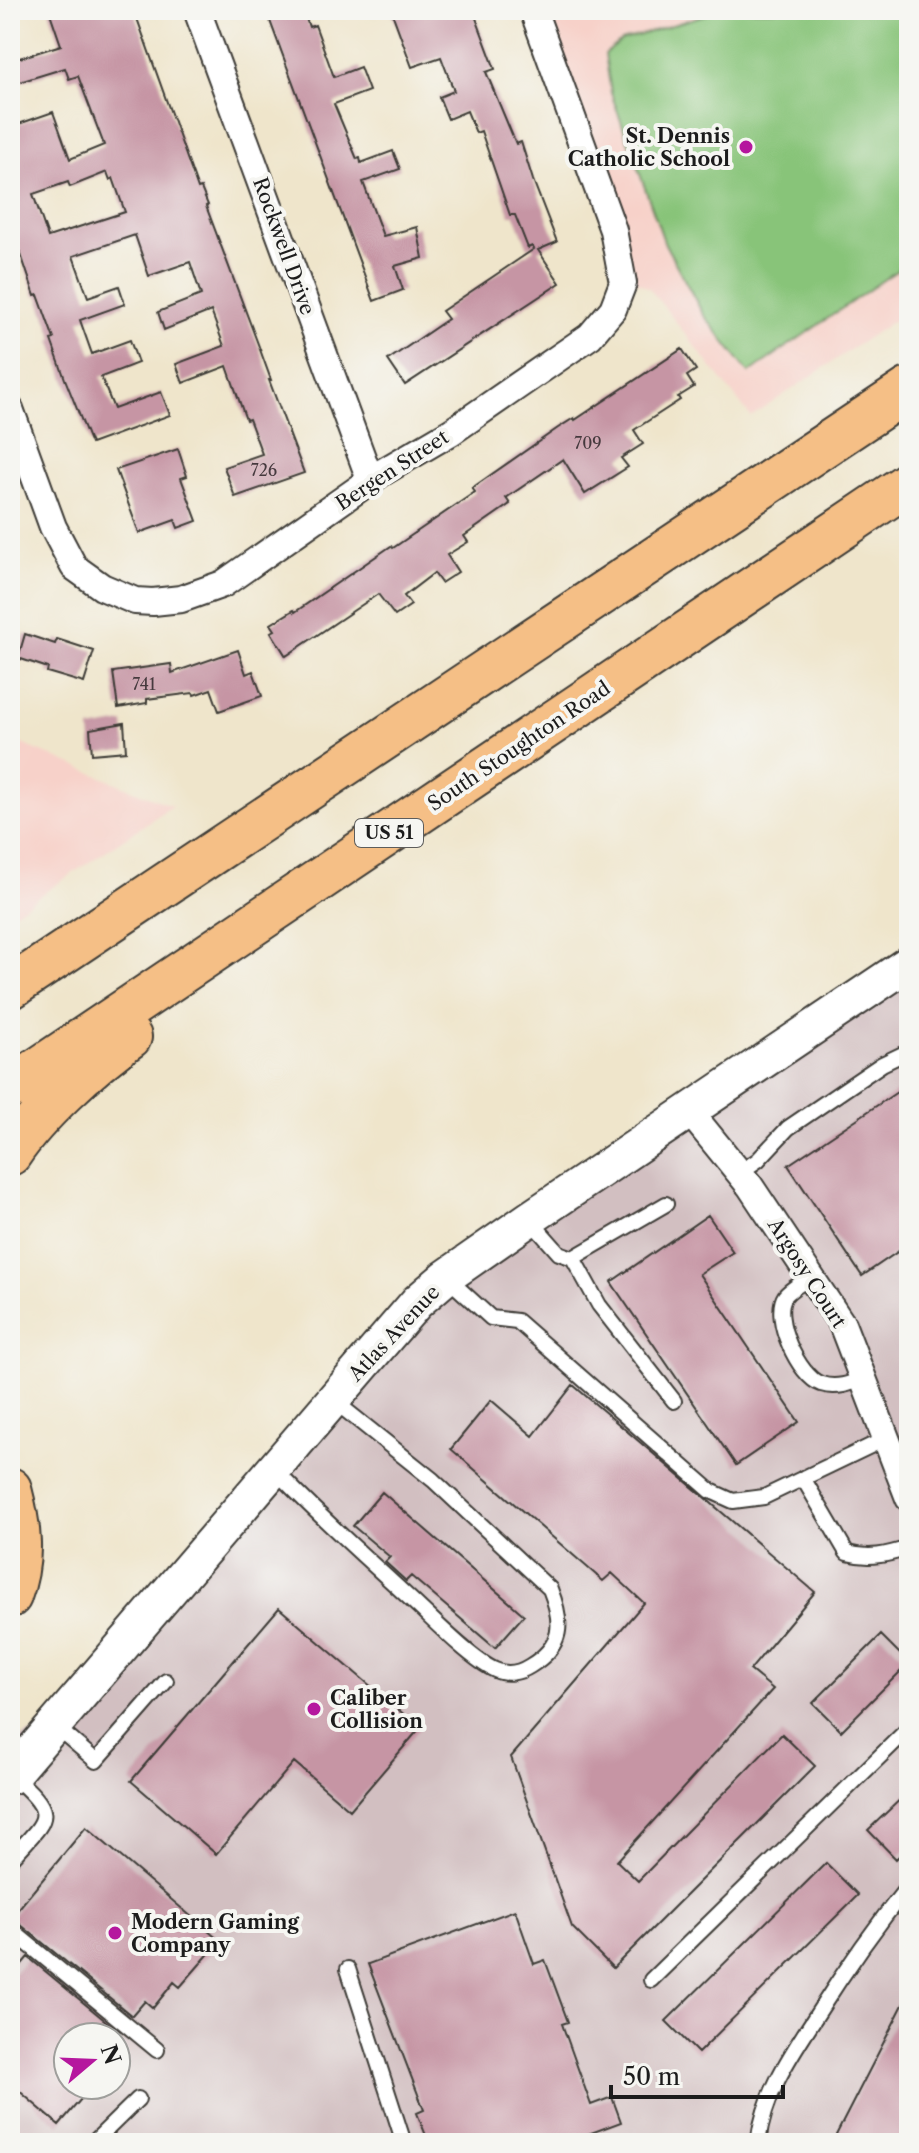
<svg xmlns="http://www.w3.org/2000/svg" width="919" height="2153" font-family="'Libre Caslon Text',serif">
<style>
.built{fill:#f7d1c9}
.industrial{fill:#d2bfc1;fill-rule:evenodd}
.green{fill:#88c479;stroke:#52704a;stroke-width:2}
.building{fill:#c695a4;fill-rule:evenodd}
.lines{fill:none;stroke-linecap:round;stroke-linejoin:round}
.service-casing{stroke:#3c3a36;stroke-width:18}
.minor-casing{stroke:#3c3a36;stroke-width:30}
.tertiary-casing{stroke:#3c3a36;stroke-width:38}
.primary-casing{stroke:#3c3a36;stroke-width:46}
.service{stroke:#fff;stroke-width:14}
.minor{stroke:#fff;stroke-width:26}
.tertiary{stroke:#fff;stroke-width:34}
.primary{stroke:#f5bf86;stroke-width:42}
.poi-dot{fill:#b5179e;stroke:#f6f6f2;stroke-width:3}
.labels{text-anchor:middle;stroke-width:8;stroke-linejoin:round;paint-order:stroke}
.number-label{font-size:16px;fill:#463a3e}
.shield{fill:#f6f6f2;stroke:#5d5d5c;stroke-width:2}
.shield-label{font-size:18px;font-weight:bold;fill:#1c1c1c}
.poi-label{font-size:20px;font-weight:bold;fill:#1c1c1c;stroke:#f6f6f2;text-anchor:start}
.street-label{font-size:20px;fill:#1c1c1c;stroke:#f6f6f2}
</style>
<rect width="100%" height="100%" fill="#f6f6f2"/>
<filter id="ink" filterUnits="userSpaceOnUse"><feTurbulence type="fractalNoise" baseFrequency=".0125" numOctaves="2"/><feDisplacementMap in="SourceGraphic" scale="16" xChannelSelector="R" yChannelSelector="G"/><feConvolveMatrix kernelMatrix="1 2 1 2 8 2 1 2 1" color-interpolation-filters="sRGB"/></filter>
<filter id="wash" filterUnits="userSpaceOnUse"><feTurbulence type="fractalNoise" baseFrequency=".006" numOctaves="4" result="noise"/><feDisplacementMap in="SourceGraphic" scale="32" xChannelSelector="R" yChannelSelector="G"/><feGaussianBlur stdDeviation="1.8" result="paint"/><feColorMatrix in="noise" values="0 0 0 0 0 0 0 0 0 0 0 0 0 0 0 0 0 1.4 0 .05"/><feComposite in="paint" operator="in"/></filter>
<g filter="url(#wash)">
<rect width="100%" height="100%" fill="#efe5cb"/>
<path class="built" d="M533,10H909V310L751,417L649,288L621,273Z
M10,739L172,806L10,916Z"/>
<path class="industrial" d="M909,963V2143H10V1741L53,1725L417,1302ZM68,2037H116V2085H68Z"/>
<path class="green" d="M720,10H909V262L749,373L703,314L665,244L611,93L605,54L621,41Z"/>
<g id="blocks">
<path class="building" d="M49,10H134L198,189L201,188L208,205L206,206L258,344L271,380H269L304,473L235,497L224,467L262,454L249,419L246,420L227,366L183,383L176,364L224,346L211,311L164,330L158,312L201,295L190,262L149,276L135,235L73,256L88,297L119,286L125,304L80,320L92,354L130,340L138,363L101,377L114,409L161,392L170,415L91,444L65,379L51,340L54,339L38,295L35,296L10,222V127L53,112L70,159L104,145L78,76L69,79L65,68L10,85V61L61,45ZM107,172L110,180L113,178L125,212L48,237L33,194L68,182L70,187Z
M266,10H303L309,27L315,25L334,77L360,67L369,91L334,104L357,159L360,158L361,163L393,151L400,169L363,182L383,236L417,227L423,258L395,266L403,290L374,301Z
M391,10H473L495,69L486,72L516,144L521,142L533,180L557,242L538,250L560,283L405,385L388,360L448,319L442,311L534,249L532,246L528,248L515,215H510L481,131L476,133L467,111L448,119L439,97L454,91L441,57L412,67Z
M682,349L696,370L687,376L694,387L678,397L680,400L634,430L643,444L621,458L628,467L585,494L563,459L506,498L510,504L464,536L468,542L447,555L458,572L441,583L434,573L404,596L411,605L395,616L378,594L286,656L271,632L275,630L271,624L294,610L295,612L391,546L393,548L412,535L475,492L472,488L558,428L574,418L575,420Z
M178,449L187,476L181,478L197,521L178,528L175,520L139,533L116,470Z
M25,634L55,644L57,639L94,651L84,683L47,672L48,668L18,658Z
M238,650L246,674L253,671L262,696L219,711L211,689L194,695L193,693L147,699V703L118,708L113,672L171,664L172,673Z
M124,723L126,751L92,754L90,729Z
M909,1084V1244L862,1276L788,1165Z
M708,1215L733,1252L699,1274L799,1422L736,1465L611,1282Z
M573,1385L815,1592L750,1670L773,1689L617,1861L638,1881L782,1734L815,1766L613,1968L572,1927L511,1757L644,1603L612,1573L603,1581L451,1449L491,1400L533,1436Z
M382,1492L524,1615L495,1648L411,1576L406,1581L385,1562L390,1557L353,1526Z
M279,1608L420,1728L350,1810L294,1762L216,1854L131,1781Z
M881,1635L909,1663L841,1731L813,1703Z
M909,1791V1846L896,1859L868,1830Z
M86,1827L220,1941L180,1987L174,1982L153,2008L145,2001L132,2016L16,1921L10,1919Z
M826,1863L858,1895L698,2053L666,2021Z
M515,1910L534,1964L545,1960L568,2022L562,2024L591,2105L612,2097L621,2122L564,2143H429L417,2113L424,2110L368,1964Z
M28,1957L119,2032L114,2037H68V2085H93L59,2125L10,2083V1978Z
M909,1993V2143H832Z"/>
</g>
</g>
<g filter="url(#ink)">
<use href="#blocks" fill-opacity="0" stroke="#3c3a36" stroke-width="2"/>
<g class="lines">
<g class="service-casing">
<path id="service" d="M739,1173L758,1160L788,1128L882,1064L909,1051
M529,1219L559,1253L573,1258L666,1204
M573,1258L599,1305L674,1401
M446,1277L491,1318L517,1321L711,1491L733,1501L764,1497L885,1439
M810,1277C802,1283 790,1289 785,1296C771,1317 799,1377 821,1384C836,1389 850,1384 864,1378
M274,1469C320,1518 371,1562 420,1608C438,1625 474,1661 495,1670C506,1675 519,1673 530,1666C563,1646 564,1624 550,1589L433,1480L333,1400
M803,1478L847,1553C870,1559 886,1555 909,1548
M54,1725L96,1761L166,1681
M10,1860C48,1817 60,1817 12,1775
M10,1929L157,2050
M348,1969L404,2143
M651,1980L909,1728
M93,2143L138,2099
M758,2143C764,2094 790,2056 816,2016C845,1970 875,1927 909,1885"/>
</g>
<g class="minor-casing">
<path id="minor" d="M197,10L371,482
M10,409L53,527L74,567L102,587L135,601L153,602L181,599L223,584L381,473L451,432L590,336L613,309L623,283L613,230L533,10
M689,1111L750,1186L842,1324L909,1498"/>
</g>
<g class="tertiary-casing">
<path id="tertiary" d="M10,1777L417,1302L446,1277L529,1219L909,963"/>
</g>
<g class="primary-casing">
<path id="primary" d="M10,988L909,389
M10,1088L909,483
M10,1154C36,1115 91,1064 130,1037
M10,1489C20,1527 24,1559 10,1596"/>
</g>
<use href="#service" class="service"/>
<use href="#minor" class="minor"/>
<use href="#tertiary" class="tertiary"/>
<use href="#primary" class="primary"/>
</g>
</g>
<g class="poi-dot">
<circle cx="746" cy="147" r="8"/>
<circle cx="314" cy="1709" r="8"/>
<circle cx="115" cy="1933" r="8"/>
</g>
<g class="labels">
<g class="number-label">
<text x="588" y="449">709</text>
<text x="264" y="476">726</text>
<text x="144" y="690">741</text>
</g>
<rect class="shield" x="355" y="819" width="68" height="28" rx="6"/>
<g class="shield-label">
<text x="389" y="839">US 51</text>
</g>
<g class="poi-label">
<text x="730" y="143" text-anchor="end">St. Dennis<tspan x="730" dy="23">Catholic School</tspan></text>
<text x="330" y="1705">Caliber<tspan x="330" dy="23">Collision</tspan></text>
<text x="131" y="1929">Modern Gaming<tspan x="131" dy="23">Company</tspan></text>
</g>
<g class="street-label">
<text transform="translate(284 246) rotate(70)" y="7">Rockwell Drive</text>
<text transform="translate(392 470) rotate(-33)" y="7">Bergen Street</text>
<text transform="translate(519 746) rotate(-34)" y="7">South Stoughton Road</text>
<text transform="translate(807 1273) rotate(57)" y="7">Argosy Court</text>
<text transform="translate(394 1333) rotate(-47)" y="7">Atlas Avenue</text>
</g>
</g>
<rect width="919" height="2153" fill="none" stroke="#f6f6f2" stroke-width="40"/>
<g transform="translate(92 2061) rotate(71)"><circle r="38" fill="#f6f6f2" stroke="#9f9f9c" stroke-width="2"/>
<path d="M0-6L14 30L0 20L-14 30Z" fill="#b5179e"/>
<text y="-12" font-size="22" font-weight="bold" text-anchor="middle" fill="#1c1c1c">N</text>
</g>
<path d="M611 2085v12h172v-12" fill="none" stroke="#1c1c1c" stroke-width="4"/>
<text x="623" y="2085" font-size="24" fill="#1c1c1c" stroke="#f6f6f2" stroke-width="6" paint-order="stroke">50 m</text>
</svg>
